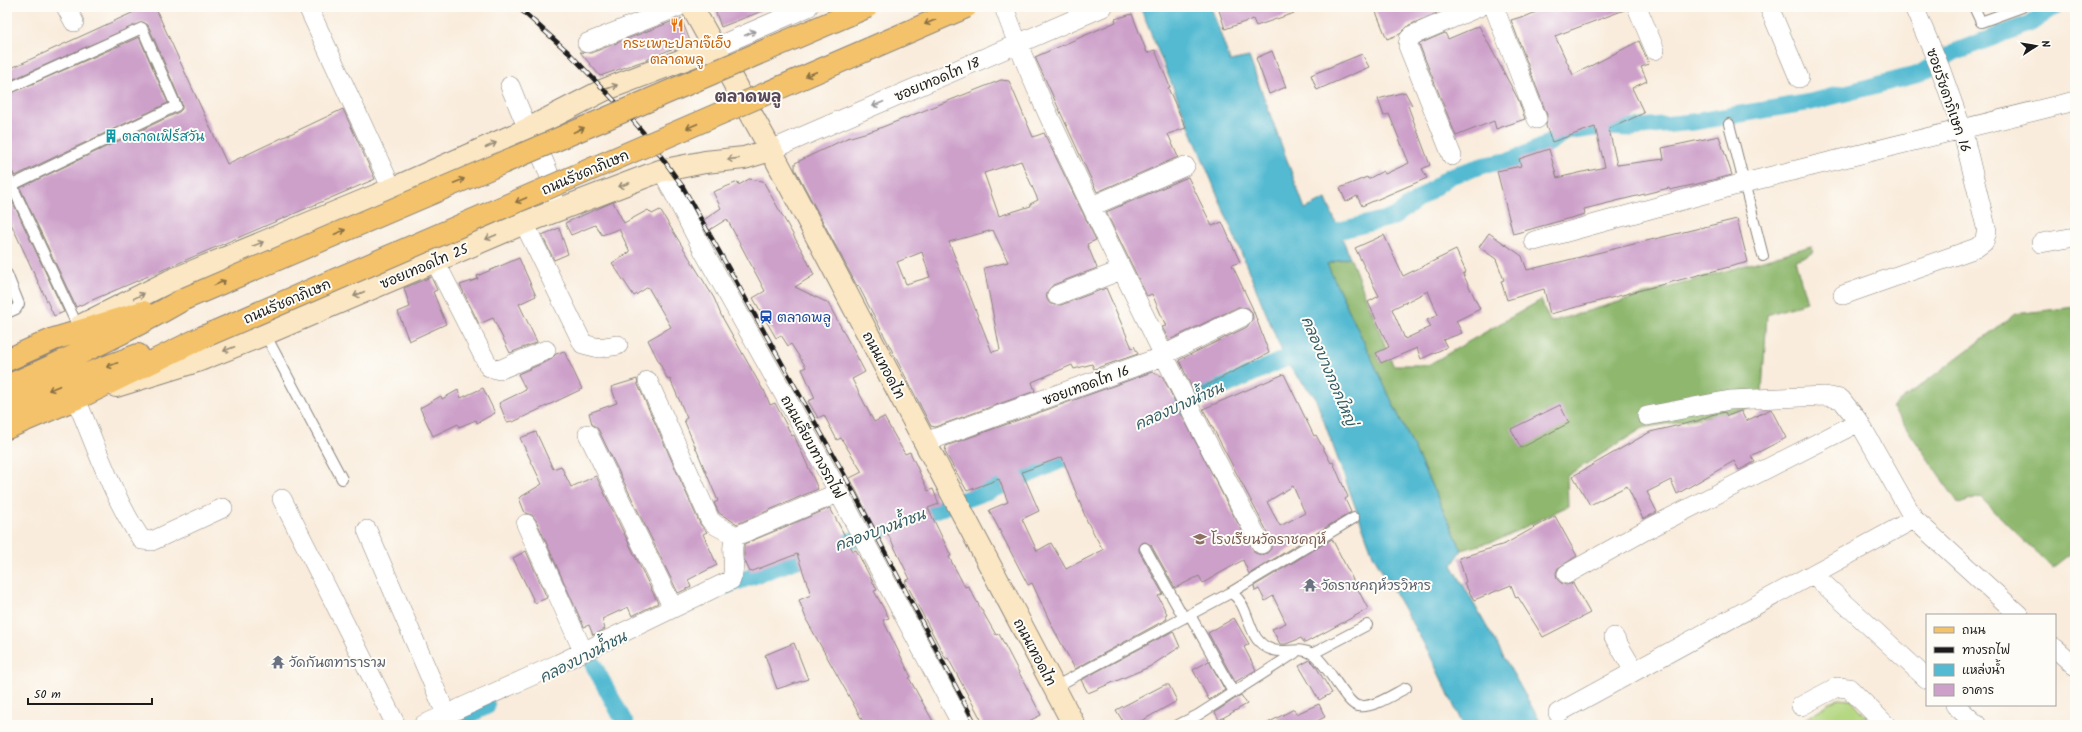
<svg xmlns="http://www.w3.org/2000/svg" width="2082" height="732" font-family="Kalam,'Playpen Sans Thai',sans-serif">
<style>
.green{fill:#b4d780;stroke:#687a4e}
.forest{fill:#8fb86e;stroke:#566a45}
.water{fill:#53bad1;stroke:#386b76}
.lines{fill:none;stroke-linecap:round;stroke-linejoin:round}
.canal{stroke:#53bad1;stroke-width:17}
.building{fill:#cda0ca;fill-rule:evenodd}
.service-casing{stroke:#8a847c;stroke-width:12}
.minor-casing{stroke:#8a847c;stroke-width:20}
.secondary-casing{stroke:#8a847c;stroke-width:24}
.primary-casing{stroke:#8a847c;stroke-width:24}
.service{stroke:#fff;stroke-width:10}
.minor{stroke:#fff;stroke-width:19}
.secondary{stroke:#fbe7c3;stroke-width:22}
.primary{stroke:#f4c26a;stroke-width:22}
.rail-casing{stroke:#1c1c1c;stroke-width:4.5}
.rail{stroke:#fdfcf7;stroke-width:3;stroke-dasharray:9;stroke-linecap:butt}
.primary-bridge-casing{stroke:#8a847c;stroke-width:24;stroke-linecap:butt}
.primary-bridge{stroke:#f4c26a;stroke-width:22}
.oneway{stroke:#886f43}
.oneway2{stroke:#999}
.oneway3{stroke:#978c78}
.labels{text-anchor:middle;stroke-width:4;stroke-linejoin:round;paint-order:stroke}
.food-label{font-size:14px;fill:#c56008;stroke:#fdfcf7}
.street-label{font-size:14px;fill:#1c1c1c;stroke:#fdfcf7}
.culture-label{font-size:14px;fill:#0d838f;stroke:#fdfcf7;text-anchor:start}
.transit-label{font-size:14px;fill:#164399;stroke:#fdfcf7;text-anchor:start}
.education-label{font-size:14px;fill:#785e54;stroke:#fdfcf7;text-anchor:start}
.worship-label{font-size:14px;fill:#5b616d;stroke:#fdfcf7;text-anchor:start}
.water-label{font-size:15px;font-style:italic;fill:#325b64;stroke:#fdfcf7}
.quarter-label{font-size:16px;font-weight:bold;fill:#5a4a59;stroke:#fdfcf7}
</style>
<rect width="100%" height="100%" fill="#fdfcf7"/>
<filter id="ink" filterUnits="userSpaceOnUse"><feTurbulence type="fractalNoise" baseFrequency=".025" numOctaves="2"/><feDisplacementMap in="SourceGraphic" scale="8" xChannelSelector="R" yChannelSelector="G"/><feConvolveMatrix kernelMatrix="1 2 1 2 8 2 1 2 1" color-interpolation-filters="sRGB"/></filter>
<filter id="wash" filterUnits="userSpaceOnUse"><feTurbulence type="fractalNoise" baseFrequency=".012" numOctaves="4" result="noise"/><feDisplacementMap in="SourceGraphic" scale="16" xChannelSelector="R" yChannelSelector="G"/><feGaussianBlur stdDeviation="0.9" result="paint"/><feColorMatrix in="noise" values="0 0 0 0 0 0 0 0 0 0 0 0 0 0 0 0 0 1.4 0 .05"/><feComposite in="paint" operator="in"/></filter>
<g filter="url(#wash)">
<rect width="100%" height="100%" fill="#f9ecdc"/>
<path class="green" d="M1838,698L1851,699L1874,725H1795Z"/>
<path class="forest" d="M1811,246L1813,253L1795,260L1807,302L1767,315L1762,391L1758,407L1643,428L1567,476L1568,506L1498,540L1462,550L1327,264L1350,257L1393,365H1428L1541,300L1550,322Z
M2075,307V550L2052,568L1980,497L1959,504L1892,407L2015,314Z"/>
<path class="water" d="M1140,7H1211L1230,61L1249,57L1305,209L1326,199L1350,257L1327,264L1462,550L1452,565L1542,725H1463L1428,651L1373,555L1315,397L1287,364Z"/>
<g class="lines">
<path class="canal" d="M1317,236L1394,217L1450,176L1485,165L1512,160L1544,146L1566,132L1601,127L1631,128L1693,122L1811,102L1919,74L1954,52L2031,23L2054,7
M1157,417L1304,350
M720,588L1010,483L1084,450
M588,655L626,725
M448,725L487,706"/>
</g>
<g id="blocks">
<path class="building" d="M145,7H155L227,164L343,109L375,179L76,307L20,188L179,112L182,109V104L148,25L143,22L7,82V70Z
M714,7H769L770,8L721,27Z
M1218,7H1306V9L1256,26L1253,19L1225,29Z
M1374,7H1434L1437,13L1409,25L1400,34L1387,39Z
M1548,7H1626L1627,9L1555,36L1573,75L1639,41L1649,64L1641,67L1647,81L1632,88L1644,113L1609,129L1617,165L1664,159L1662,148L1719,136L1732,175L1697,184L1670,190L1669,188L1584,209L1585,214L1513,234L1497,171L1521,166L1519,159L1549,149L1557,178L1605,167L1595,127L1552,142L1546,126L1547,115L1511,20L1521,17L1522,18Z
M1132,14L1147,53L1155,50L1170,87L1168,88L1186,128L1168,134L1178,157L1097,192L1035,57L1116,22L1115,19Z
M681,18L690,41L646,60L600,76L580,52L591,53Z
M1479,26L1518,99L1525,119L1496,129L1494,121L1456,136L1419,44L1445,33L1448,39Z
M139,37L168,103L15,176L11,170L7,169V95Z
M1272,51L1286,87L1269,94L1256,58Z
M1362,54L1369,67L1317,90L1311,75Z
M1001,80L1009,81L1033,137L1044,133L1096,240L1087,244L1097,268L1053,285L1046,293L1047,299L1050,304L1061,305L1106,288L1132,348L1134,346L1138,354L1094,369L1092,364L1074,369L1072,365L1032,382L1035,391L935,427L931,426L858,285L857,286L795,169V163L847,138L875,130ZM1021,161L1038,200L1030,204L1031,206L999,216L984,173ZM993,230L1008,262L984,268L1000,350L992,352L949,242ZM922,252L930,277L906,284L897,262Z
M1405,92L1412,105L1408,106L1430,165L1422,169L1427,178L1362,206L1357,196L1346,202L1340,188L1367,177L1368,179L1383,171L1385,174L1409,163L1389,114L1384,116L1378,99Z
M1188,177L1212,226L1222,222L1240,262L1232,265L1252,307L1269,353L1194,392L1179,360L1247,327L1253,318L1252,312L1248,308L1238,307L1169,340L1162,327L1166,326L1152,294L1147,296L1106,212Z
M749,179L763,181L805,256L814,275L795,287L828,303L854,351L865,372L852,379L874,422L884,417L905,454L910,452L928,491L933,489L939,504L928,508L951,556L949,557L965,587L968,586L996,635L999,634L1041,715L1021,725H984L948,658L946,659L905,581L910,579L884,526L876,530L869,517L850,478L862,472L841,438L837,440L824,415L818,418L808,401L815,398L802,369L806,367L791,344L788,346L781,335L776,338L753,298L765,291L727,219L706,232L701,222L721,208L713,192L738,182L739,185Z
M7,190L64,312L54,316L7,215Z
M613,202L624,223L648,210L652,214L660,210L714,298L721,315L763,390H764L770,405L775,403L792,436L794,435L818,489L737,524L719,513L714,503L718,501L684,420L687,418L670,379L668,380L648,340L671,327L648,287L634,296L612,263L630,252L619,229L602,235L595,225L571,235L565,223Z
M1737,219L1748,262L1550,314L1544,289L1507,300L1501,281L1504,280L1496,259L1479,247L1489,233L1522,256L1527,270Z
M559,228L568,254L554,260L542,235Z
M1384,235L1403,276L1456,250L1466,272L1463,274L1480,309L1456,321L1462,333L1443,340L1447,347L1421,359L1417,348L1381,363L1376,353L1389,347L1368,302L1379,296L1355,248ZM1428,291L1438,315L1427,320L1431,327L1405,339L1392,309Z
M519,258L536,296L519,304L537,342L510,353L493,318L479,324L460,285L478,279L477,276Z
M431,277L437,290L433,292L446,324L409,341L398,312L410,307L404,288Z
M564,351L582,389L513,422L512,421L507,422L499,403L526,390L518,374L550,360L556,354Z
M1152,372L1162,376L1231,511L1255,553L1261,555L1267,553L1271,549V539L1203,409L1284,374L1314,436L1316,435L1331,463L1333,462L1348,497L1345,499L1351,512L1249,574L1243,560L1203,583L1199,576L1175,588L1151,545L1145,542L1142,543L1139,548V551L1163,594L1158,596L1167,614L1165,615L1167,619L1075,669L1052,626L1032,583L1028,585L989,510L1008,502L999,479L967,491L945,452L946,446ZM1062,457L1087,521L1103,550L1066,569L1051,543L1037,551L1022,519L1039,511L1022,472ZM1293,486L1305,513L1280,526L1267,502Z
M637,379L638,385L700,524L707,532L703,534L717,565L688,580L691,587L678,593L598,429L592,424L589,413L617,403L611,387Z
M483,388L495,413L477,423L476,420L459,427L458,424L433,436L420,408L441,396L442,399L458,390L461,398Z
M1560,405L1569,423L1521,448L1511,429Z
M1771,409L1786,438L1751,456L1755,462L1739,470L1734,461L1677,494L1671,480L1647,492L1657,512L1643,519L1627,486L1590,505L1573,476L1650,432L1697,421L1711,415L1725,412L1727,416L1741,411L1746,421Z
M536,432L553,469L561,466L571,487L596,476L658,603L632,616L628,607L602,619L605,629L593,635L589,625L584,627L536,520L532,515L525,513L519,498L542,484L520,438Z
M830,508L853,551L856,550L877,590L874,591L889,618L883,620L911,677L909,678L935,725H865L807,621L799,600L811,595L797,554L750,572L744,559V544Z
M1555,516L1577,556L1558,568L1556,573L1557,579L1561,583L1566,585L1573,583L1590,613L1543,637L1518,597L1516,598L1511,585L1474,600L1464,583L1466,582L1459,558L1505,544Z
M1332,539L1368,609L1305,643L1301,638L1286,644H1280L1272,629L1286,623L1273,596L1265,601L1259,589L1255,591L1254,586Z
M526,551L547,598L535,603L513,558Z
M1234,618L1249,644L1244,647L1256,670L1235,682L1208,633Z
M1173,631L1180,647L1149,667L1088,693L1081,680Z
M794,643L808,679L777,689L765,655Z
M1310,660L1315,665L1332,693L1319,700L1299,666Z
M1209,661L1225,690L1209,700L1193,670Z
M1164,685H1169L1177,701L1134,725H1125L1116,710Z
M1241,695L1247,704L1219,720L1215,712Z
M1319,704L1325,717L1309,725H1264L1294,709L1296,714Z"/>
</g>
</g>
<g filter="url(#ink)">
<use href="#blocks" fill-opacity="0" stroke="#8a847c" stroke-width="1"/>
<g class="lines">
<g class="service-casing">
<path id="service" d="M1974,7L1981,22L2022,7
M7,89L142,28L176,106L12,185
M1729,124L1763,256
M7,175L78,327
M7,274L19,304L16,309L7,313
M265,334L342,479
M1145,548L1184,618
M1230,593L1354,518
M1190,615L1233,692
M1312,654L1367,625
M1053,688L1230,593C1245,598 1248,627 1257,639C1276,662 1294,643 1313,654C1328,664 1346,704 1358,706C1374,708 1392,695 1406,688
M1178,725L1198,715L1295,653"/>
</g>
<g class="minor-casing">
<path id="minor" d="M66,7L74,22
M308,7L392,189
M1004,7C1032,86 1071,163 1107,239C1157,341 1206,444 1261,544
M1494,7L1537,119
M1637,7L1655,50
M1769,7L1799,78
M587,43L678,7
M714,48L808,7
M510,86C516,100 521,114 528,128C542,161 555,172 553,212
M771,150L1103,7
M1452,156L1408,46L1409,39L1413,35L1479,7
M660,171L665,176L703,250L832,480L962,725
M1092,206L1185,166
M524,223L583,344L599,348L618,345
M1534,241L1744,183L2075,101
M2041,243L2075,237
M435,261L489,367L499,370L546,350
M1057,295L1122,270
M1843,295L1976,248L1984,242L1987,231L1962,129L1940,68L1914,7
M648,381L710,520L717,526L736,536
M76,399C95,443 114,501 142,540L152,541L223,508
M1647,416L1730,400L1825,396L1841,399L1859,422L1914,519L2019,615
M588,434L673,608
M925,442L1153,360L1242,317
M282,499L396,725
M526,524L583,651
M367,530L446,714
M1567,574L1646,530L1859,422
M1813,574L1927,679
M1614,637L1634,671
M2055,648L2075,666
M1955,705L1977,725
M1801,706L1837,687L1849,688L1886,725
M1558,713L1914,519
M423,725L558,664L731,580C738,565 728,550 736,536L838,493"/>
</g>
<g class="secondary-casing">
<path id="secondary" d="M692,7L771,150L1074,725
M80,326L170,281L392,189L528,129L604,90L714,48
M116,386L197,361L265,334L524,223L660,171L705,162L744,158L771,150"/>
</g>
<g class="primary-casing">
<path id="primary" d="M7,360L54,339L143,312
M7,386C68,360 127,332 184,299
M7,408L90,373L138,355
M7,428L82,396L203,337"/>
</g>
<use href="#service" class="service"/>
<use href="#minor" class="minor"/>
<use href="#secondary" class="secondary"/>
<use href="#primary" class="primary"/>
<g class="rail-casing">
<path id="rail" d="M518,7L569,53L630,117L647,137L683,187L844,474L976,725"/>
</g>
<use href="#rail" class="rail"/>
<g class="primary-bridge-casing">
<path id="primary-bridge" d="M184,299L867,7
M203,337L966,7"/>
</g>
<use href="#primary-bridge" class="primary-bridge"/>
</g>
<defs><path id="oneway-shaft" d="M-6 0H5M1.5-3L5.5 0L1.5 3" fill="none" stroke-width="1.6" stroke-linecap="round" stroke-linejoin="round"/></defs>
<g class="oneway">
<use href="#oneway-shaft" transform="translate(930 22) rotate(157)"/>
<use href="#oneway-shaft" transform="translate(811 74) rotate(157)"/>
<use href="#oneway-shaft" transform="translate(692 126) rotate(157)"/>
<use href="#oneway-shaft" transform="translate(579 130) rotate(-23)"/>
<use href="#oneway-shaft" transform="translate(459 181) rotate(-23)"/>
<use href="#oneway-shaft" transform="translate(521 200) rotate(157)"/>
<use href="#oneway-shaft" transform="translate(340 232) rotate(-23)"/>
<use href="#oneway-shaft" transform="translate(220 283) rotate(-23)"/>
<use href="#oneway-shaft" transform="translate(112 365) rotate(159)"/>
<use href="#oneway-shaft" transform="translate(54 388) rotate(157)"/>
</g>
<g class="oneway2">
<use href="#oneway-shaft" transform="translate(750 33) rotate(-24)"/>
<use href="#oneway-shaft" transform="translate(878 104) rotate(157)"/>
</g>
<g class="oneway3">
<use href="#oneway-shaft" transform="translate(612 87) rotate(-20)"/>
<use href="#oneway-shaft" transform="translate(491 145) rotate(-24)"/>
<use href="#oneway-shaft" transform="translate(733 159) rotate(174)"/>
<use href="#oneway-shaft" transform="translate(624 185) rotate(159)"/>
<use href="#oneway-shaft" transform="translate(491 237) rotate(157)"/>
<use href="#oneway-shaft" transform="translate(258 244) rotate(-22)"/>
<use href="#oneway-shaft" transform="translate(359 294) rotate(156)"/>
<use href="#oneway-shaft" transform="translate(139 296) rotate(-26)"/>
<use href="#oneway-shaft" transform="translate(229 349) rotate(159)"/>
</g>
</g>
<defs>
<g id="restaurant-bare" transform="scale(1.08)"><path d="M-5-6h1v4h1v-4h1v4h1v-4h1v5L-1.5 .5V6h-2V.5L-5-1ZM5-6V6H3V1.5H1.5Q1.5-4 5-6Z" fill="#e8710a" stroke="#fdfcf7" stroke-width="2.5" paint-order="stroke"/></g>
<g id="building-bare" transform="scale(1.08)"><path d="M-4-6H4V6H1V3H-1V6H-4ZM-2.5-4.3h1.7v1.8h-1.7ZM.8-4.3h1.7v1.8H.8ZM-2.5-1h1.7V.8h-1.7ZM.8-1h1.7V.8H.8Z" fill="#0f9aa8" stroke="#fdfcf7" stroke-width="2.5" paint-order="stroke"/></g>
<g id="station-bare" transform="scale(1.08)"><path d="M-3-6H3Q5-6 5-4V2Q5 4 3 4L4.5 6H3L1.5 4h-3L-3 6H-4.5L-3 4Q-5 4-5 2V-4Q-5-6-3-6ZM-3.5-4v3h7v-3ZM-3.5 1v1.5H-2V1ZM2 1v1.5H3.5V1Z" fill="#1a4fb4" stroke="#fdfcf7" stroke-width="2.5" paint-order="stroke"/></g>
<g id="school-bare" transform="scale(1.08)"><path d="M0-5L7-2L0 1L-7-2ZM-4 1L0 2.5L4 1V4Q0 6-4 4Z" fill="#8d6e63" stroke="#fdfcf7" stroke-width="2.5" paint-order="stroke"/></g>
<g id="temple-bare" transform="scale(1.08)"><path d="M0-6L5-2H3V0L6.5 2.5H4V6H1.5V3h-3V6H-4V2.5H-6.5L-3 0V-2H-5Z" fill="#6b7280" stroke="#fdfcf7" stroke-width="2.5" paint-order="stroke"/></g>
</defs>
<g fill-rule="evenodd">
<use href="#restaurant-bare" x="677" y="25"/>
<use href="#building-bare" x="111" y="136"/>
<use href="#station-bare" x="766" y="317"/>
<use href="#school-bare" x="1200" y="539"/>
<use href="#temple-bare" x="1310" y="585"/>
<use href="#temple-bare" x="278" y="662"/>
</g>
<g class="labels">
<g class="food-label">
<text x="677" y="48">กระเพาะปลาเจ๊เอ็ง<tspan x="677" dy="16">ตลาดพลู</tspan></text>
</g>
<g class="street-label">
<text transform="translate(937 79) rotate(-23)" y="5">ซอยเทอดไท 18</text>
<text transform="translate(1949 100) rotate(71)" y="5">ซอยรัชดาภิเษก 16</text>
<text transform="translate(585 172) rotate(-23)" y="5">ถนนรัชดาภิเษก</text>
<text transform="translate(424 266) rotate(-23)" y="5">ซอยเทอดไท 25</text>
<text transform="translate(287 301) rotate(-23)" y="5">ถนนรัชดาภิเษก</text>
<text transform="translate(884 365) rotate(62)" y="5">ถนนเทอดไท</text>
<text transform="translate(1086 385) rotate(-20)" y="5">ซอยเทอดไท 16</text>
<text transform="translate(813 447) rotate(61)" y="5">ถนนเลียบทางรถไฟ</text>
<text transform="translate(1035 652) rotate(62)" y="5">ถนนเทอดไท</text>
</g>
<g class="culture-label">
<text x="122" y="141">ตลาดเฟิร์สวัน</text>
</g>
<g class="transit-label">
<text x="777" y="322">ตลาดพลู</text>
</g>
<g class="education-label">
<text x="1211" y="544">โรงเรียนวัดราชคฤห์</text>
</g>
<g class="worship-label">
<text x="1321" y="590">วัดราชคฤห์วรวิหาร</text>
<text x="289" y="667">วัดกันตทาราราม</text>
</g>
<g class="water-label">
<text transform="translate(1329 371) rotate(67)" y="5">คลองบางกอกใหญ่</text>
<text transform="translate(1179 406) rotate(-24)" y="5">คลองบางน้ำชน</text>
<text transform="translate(880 530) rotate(-20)" y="5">คลองบางน้ำชน</text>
<text transform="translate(583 657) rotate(-27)" y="5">คลองบางน้ำชน</text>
</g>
<g class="quarter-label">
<text x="748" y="102">ตลาดพลู</text>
</g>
</g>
<rect width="2082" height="732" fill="none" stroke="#fdfcf7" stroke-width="24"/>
<rect x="1926" y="614" width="130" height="92" fill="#fdfcf7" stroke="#a3a29f"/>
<rect x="1934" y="627" width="20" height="6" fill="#f4c26a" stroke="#a3a29f"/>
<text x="1962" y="634" font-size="12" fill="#1c1c1c">ถนน</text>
<rect x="1934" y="647" width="20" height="6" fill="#1c1c1c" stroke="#a3a29f"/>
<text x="1962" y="654" font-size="12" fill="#1c1c1c">ทางรถไฟ</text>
<rect x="1934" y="664" width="20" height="12" fill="#53bad1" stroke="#a3a29f"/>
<text x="1962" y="674" font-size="12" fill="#1c1c1c">แหล่งน้ำ</text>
<rect x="1934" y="684" width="20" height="12" fill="#cda0ca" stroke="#a3a29f"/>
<text x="1962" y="694" font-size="12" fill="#1c1c1c">อาคาร</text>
<g transform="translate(2036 46) rotate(78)" stroke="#fdfcf7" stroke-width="3" paint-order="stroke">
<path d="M0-3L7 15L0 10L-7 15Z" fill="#1c1c1c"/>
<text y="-6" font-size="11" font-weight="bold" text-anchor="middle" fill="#1c1c1c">N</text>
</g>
<path d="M28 698v6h124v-6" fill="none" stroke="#1c1c1c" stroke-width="2"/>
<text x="34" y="698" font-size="12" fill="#1c1c1c" stroke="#fdfcf7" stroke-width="3" paint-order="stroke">50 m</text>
</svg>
